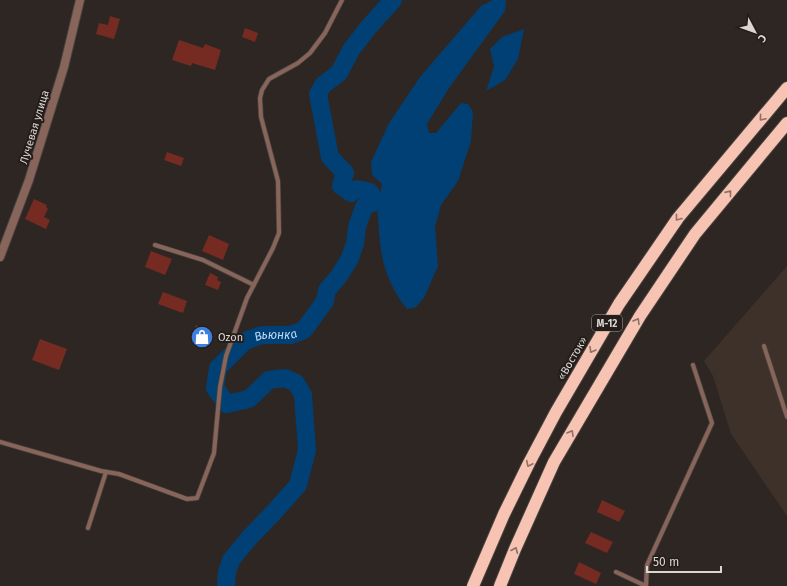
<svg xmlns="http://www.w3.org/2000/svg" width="787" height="586" font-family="'Fira Sans',sans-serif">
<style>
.built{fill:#3e312a}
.water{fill:#014074}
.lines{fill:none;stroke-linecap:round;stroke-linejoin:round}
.river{stroke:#014074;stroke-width:18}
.building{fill:#752b22}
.lane-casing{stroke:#4a423e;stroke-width:5.5}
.street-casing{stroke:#4a423e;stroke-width:10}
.highway-casing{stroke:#4a423e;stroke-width:14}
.lane{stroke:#87655a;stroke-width:4}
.street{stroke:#87655a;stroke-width:8}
.highway{stroke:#f7c4b3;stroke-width:12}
.oneway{stroke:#8e7066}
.labels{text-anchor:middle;stroke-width:4;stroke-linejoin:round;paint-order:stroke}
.shield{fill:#241d19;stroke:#a49e9b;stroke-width:1}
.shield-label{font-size:10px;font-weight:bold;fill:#dbd6d3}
.street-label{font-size:11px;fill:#dbd6d3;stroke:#241d19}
.poi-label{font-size:11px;fill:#dbd6d3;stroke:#241d19;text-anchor:start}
.water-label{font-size:12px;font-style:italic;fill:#bcd9f9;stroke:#241d19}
</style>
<rect width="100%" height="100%" fill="#2e2622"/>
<path class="built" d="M787,266V516L731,434L713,376L704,361Z"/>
<path class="water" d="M493,0H506L505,11L449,88L427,124L429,133H436L461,103L468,104L473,112L471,141L458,181L441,205L435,227L438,266L424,298L416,307L407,309C391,289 382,267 380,241C378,227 379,215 375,201L381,190L382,184L372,175L371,162L389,123L420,77L481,6Z
M524,29L518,59L505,80L486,91L494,67L490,49L502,37Z"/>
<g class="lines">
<path class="river" id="s1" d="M226,586L227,572L231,560L250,537L276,510L298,485L307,450L303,395L296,383L285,378L269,380L249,399L227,404L215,388L218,368L245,341L262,335H291L304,330L325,301L327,290L339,276L349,260L355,244L357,227L364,207L375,201L370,192L357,189L351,193L341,186L345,173L330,157L318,94L323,85L339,73L351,50L367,29L393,0"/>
</g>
<path class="building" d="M110,16L120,19L114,39L96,34L99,23L108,25Z
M245,28L258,33L255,42L242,37Z
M179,40L203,48L205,44L221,50L215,70L192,63L191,66L172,60Z
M167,152L184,158L181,166L164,160Z
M34,199L47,205L46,207L48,209L44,217L50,220L46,229L25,219Z
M209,235L229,244L223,260L202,251Z
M151,251L172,259L165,275L145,267Z
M210,273L218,277L217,280L221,282L218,290L205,285Z
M163,292L187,301L183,313L158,304Z
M196,325L208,329L204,342L191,337Z
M40,339L67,349L59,370L32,360Z
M602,500L625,511L619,522L597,512Z
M591,532L613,542L607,553L585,543Z
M579,562L601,573L596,584L574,574Z"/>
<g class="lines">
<g class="lane-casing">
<path id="lane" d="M155,245L203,260L254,285
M764,346L787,417
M0,442L101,471L119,474L187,499L197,498L214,453L220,387L226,356L247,298L273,248L279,233L278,181L261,117L260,98L262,90L269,79L298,63L310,53L325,33L342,0
M88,528L106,472
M616,572L646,586L647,565L712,423L693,365"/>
</g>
<g class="street-casing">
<path id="street" d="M0,257L29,180L64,67L80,0"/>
</g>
<g class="highway-casing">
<path id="highway" d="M473,586L504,514L529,463L556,412L619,304L678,218L787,88
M500,586L515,549L554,462L640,316L695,234L787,123"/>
</g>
<use href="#lane" class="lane"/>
<use href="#street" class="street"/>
<use href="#highway" class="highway"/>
</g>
<defs><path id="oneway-chevron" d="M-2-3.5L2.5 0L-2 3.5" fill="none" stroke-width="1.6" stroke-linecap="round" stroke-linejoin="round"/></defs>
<g class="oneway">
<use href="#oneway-chevron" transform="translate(762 118) rotate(130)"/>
<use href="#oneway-chevron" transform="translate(729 193) rotate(-51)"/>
<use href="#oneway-chevron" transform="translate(678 218) rotate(128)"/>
<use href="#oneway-chevron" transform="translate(637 321) rotate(-59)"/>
<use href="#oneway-chevron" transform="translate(592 350) rotate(120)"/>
<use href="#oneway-chevron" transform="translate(571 433) rotate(-60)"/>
<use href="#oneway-chevron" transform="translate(529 464) rotate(117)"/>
<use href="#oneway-chevron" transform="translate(515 550) rotate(-67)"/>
</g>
<defs>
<g id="shop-disc" transform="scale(1.15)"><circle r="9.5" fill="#3f7fe0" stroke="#241d19"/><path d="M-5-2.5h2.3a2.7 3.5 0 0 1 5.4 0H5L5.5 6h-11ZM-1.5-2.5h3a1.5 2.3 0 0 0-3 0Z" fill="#fff"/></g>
</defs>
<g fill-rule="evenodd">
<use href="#shop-disc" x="202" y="337"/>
</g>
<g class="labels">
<rect class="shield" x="592" y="315" width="30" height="16" rx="3"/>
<g class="shield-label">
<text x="607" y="327">М-12</text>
</g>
<g class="street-label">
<text transform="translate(34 127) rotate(-73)" y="4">Лучевая улица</text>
<text transform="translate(572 358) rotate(-60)" y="4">«Восток»</text>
</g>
<g class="poi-label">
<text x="218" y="341">Ozon</text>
</g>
<g class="water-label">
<text dy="4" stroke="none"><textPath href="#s1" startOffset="421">Вьюнка</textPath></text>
</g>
</g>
<g transform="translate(755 32) rotate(131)" stroke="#241d19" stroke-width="3" paint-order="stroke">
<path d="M0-3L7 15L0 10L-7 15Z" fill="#dbd6d3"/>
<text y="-6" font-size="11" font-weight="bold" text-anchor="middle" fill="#dbd6d3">С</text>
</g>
<path d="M647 566v6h74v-6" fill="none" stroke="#dbd6d3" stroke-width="2"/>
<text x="653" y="566" font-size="12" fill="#dbd6d3" stroke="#241d19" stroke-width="3" paint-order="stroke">50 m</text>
</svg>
